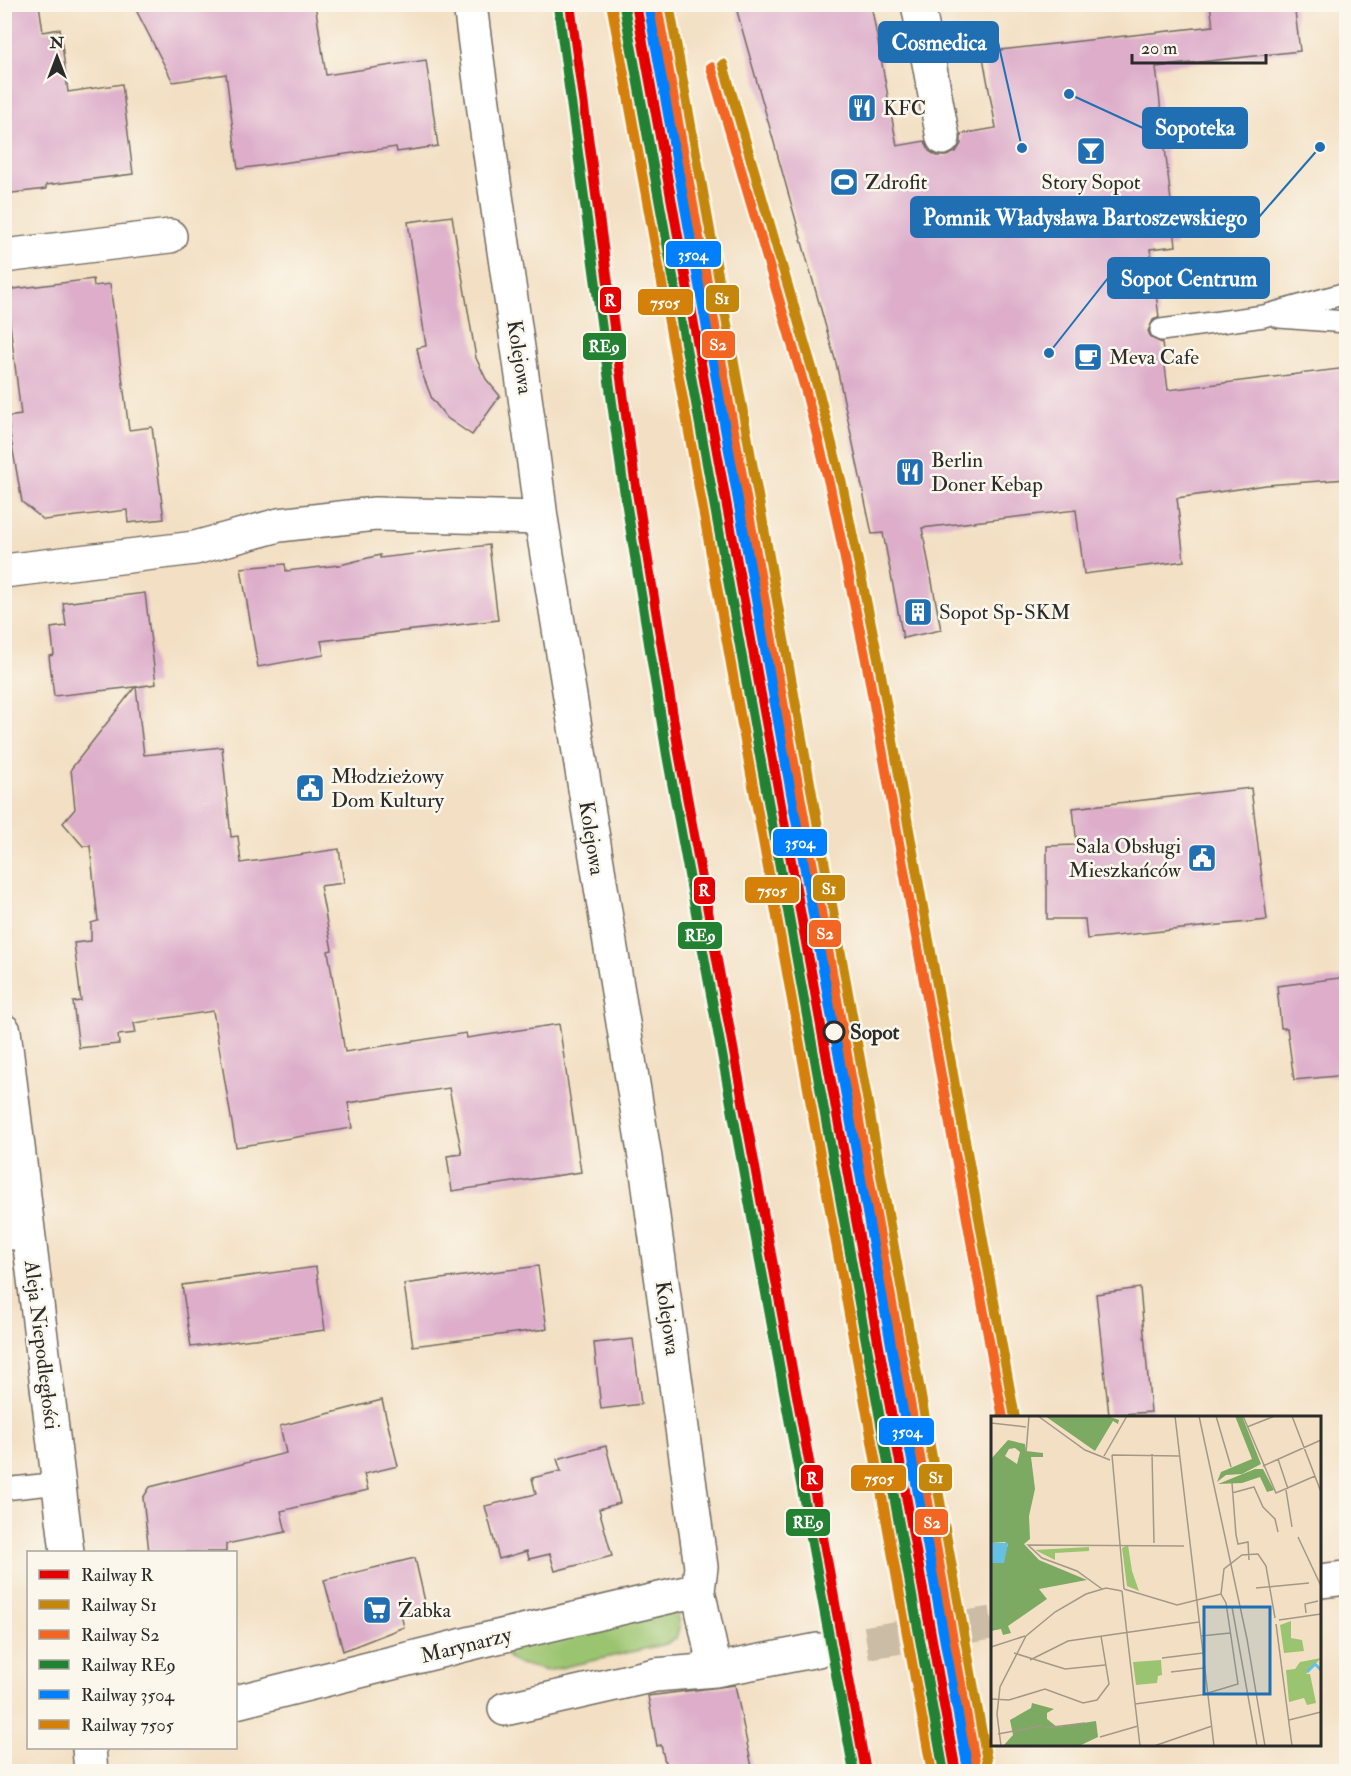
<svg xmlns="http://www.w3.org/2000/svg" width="1351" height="1776" font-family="'IM FELL Double Pica',serif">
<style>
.green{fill:#9bc470;stroke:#63784e;stroke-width:1.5}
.building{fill:#ddadca}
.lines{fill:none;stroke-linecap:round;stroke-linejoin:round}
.street-tunnel{stroke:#cbbca5;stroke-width:33;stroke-dasharray:33 16;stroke-linecap:butt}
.lane-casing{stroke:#716a61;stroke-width:24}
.street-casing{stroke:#716a61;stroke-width:36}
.primary-casing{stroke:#716a61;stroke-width:36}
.lane{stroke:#fff;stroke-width:21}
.street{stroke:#fff;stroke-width:33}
.primary{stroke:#fff;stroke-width:33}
.rail-1-casing{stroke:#fbf7ec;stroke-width:15}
.rail-2-casing{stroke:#fbf7ec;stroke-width:15}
.rail-3-casing{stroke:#fbf7ec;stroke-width:15}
.rail-4-casing{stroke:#fbf7ec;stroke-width:15}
.rail-5-casing{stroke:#fbf7ec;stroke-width:15}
.rail-6-casing{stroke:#fbf7ec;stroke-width:15}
.rail-1{stroke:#e50000;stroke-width:10}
.rail-2{stroke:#c4870b;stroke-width:10}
.rail-3{stroke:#f26522;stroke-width:10}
.rail-4{stroke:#238132;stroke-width:10}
.rail-5{stroke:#0080ff;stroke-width:10}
.rail-6{stroke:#d58009;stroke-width:10}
.stop-dot{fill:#fbf7ec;stroke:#2b2b2b;stroke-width:3}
.labels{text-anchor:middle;stroke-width:5;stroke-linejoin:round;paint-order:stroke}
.poi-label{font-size:21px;fill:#2b2b2b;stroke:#fbf7ec;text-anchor:start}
.street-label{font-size:21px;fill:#2b2b2b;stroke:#fbf7ec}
.stop-label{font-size:21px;font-weight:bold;fill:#2b2b2b;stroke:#fbf7ec;text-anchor:start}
.inset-river{fill:none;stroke:#65c0e3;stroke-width:3}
.inset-road{fill:none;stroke:#a39887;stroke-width:1.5}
.view{fill:#1f6fb2;fill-opacity:0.15;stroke:#1f6fb2;stroke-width:3}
.inset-edge{fill:none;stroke:#2b2b2b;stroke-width:3}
.leader{fill:none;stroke:#1f6fb2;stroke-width:2}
.callout-dot{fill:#1f6fb2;stroke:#fbf7ec;stroke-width:2}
.callout{fill:#1f6fb2;stroke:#1f6fb2;stroke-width:2}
.callout-label{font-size:22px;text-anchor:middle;font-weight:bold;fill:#fff}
.line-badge{stroke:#fbf7ec;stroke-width:2}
.badge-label{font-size:16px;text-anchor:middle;font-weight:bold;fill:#fff}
</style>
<rect width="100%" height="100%" fill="#fbf7ec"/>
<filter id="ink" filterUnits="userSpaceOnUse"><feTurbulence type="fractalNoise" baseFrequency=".0167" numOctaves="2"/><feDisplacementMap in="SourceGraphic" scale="12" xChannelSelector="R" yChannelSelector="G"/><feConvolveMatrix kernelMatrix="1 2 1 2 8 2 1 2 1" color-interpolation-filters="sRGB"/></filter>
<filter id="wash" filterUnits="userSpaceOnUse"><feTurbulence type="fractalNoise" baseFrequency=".008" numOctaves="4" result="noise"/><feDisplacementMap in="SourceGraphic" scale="24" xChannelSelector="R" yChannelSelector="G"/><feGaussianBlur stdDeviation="1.35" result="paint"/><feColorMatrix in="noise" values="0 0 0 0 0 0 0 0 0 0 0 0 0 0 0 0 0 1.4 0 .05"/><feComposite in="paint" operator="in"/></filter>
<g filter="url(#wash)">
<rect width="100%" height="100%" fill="#f3e0c4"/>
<path class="green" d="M675,1612C680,1621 680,1628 676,1638L666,1644L547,1671L516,1663L508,1657L505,1647Z"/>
<g id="blocks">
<path class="building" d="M4,4H39L43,32L60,29L68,92L122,84L133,174L46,185V189L4,194Z
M133,4H315L326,75L426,60L438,146L397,152L396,147L238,169L226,74L173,82Z
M735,4H871L897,146L925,141L929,151L937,156H946L956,152L961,144V134L996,128L982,52L1213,26L1210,4H1294L1300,51L1156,67L1176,246L1150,249L1159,317L1153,320L1148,331L1151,338L1162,343L1168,390L1347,368V479L1266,485L1177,498L1184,561L1084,574L1076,510L922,528L941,630L903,638L883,533L872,534L836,363Z
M452,216L476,358L486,379L500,396L472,435L447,418L432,399L422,373L417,348L426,346L408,222Z
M93,279L94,286L110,284L129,430L152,427L164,519L128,523L127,510L44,520L22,502L7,417L21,415L6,290Z
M489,545L498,620L321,641L324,655L258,667L241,568L285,564L286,571L340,565L380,555V558Z
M145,593L156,684L136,687L144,755L222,747L231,837L238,836L241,863L339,849L344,883L320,886L332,950L328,951L345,1052L466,1033L467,1038L559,1024L581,1172L452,1191L447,1156L462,1154L449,1088L348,1103L352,1128L236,1147L213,1011L134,1023L136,1033L118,1035L119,1044L79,1048L73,1002L81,1001L74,943L91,941V923L98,921L90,846H83L63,823L75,809L71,769L135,687L54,696L49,656L54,655L51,628L66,626L63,603Z
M1251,788L1267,920L1087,939L1085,919H1047V846L1077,845L1073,808Z
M1347,977V1075L1294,1080L1287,1028H1281L1277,986Z
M538,1266L547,1329L413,1346L404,1284Z
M316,1267L325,1330L191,1347L182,1285Z
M1140,1288L1151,1412L1109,1415L1096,1294Z
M633,1339L641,1404L601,1409L594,1343Z
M382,1400L398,1466L364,1474L368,1490L281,1511L286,1532L226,1544V1552H149L143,1498L150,1487L286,1453L280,1426Z
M606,1446L620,1503L599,1509L612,1556L555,1571L550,1554L529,1559L527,1551L499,1559L485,1506L536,1494L532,1478L561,1471L557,1459Z
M415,1558L426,1606L401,1615L404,1627L343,1651L324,1580Z
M735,1685L753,1772H681L680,1765L666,1767L661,1745L657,1746L648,1696Z"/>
</g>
</g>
<g filter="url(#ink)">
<use href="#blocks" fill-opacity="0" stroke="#716a61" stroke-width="1.5"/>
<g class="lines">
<path class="street-tunnel" d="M818,1650L992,1623"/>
<g class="lane-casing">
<path id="lane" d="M1279,317L1346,322
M1161,330L1264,316L1346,293
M4,1489L60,1483"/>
</g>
<g class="street-casing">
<path id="street" d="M470,4C491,176 520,346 541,518L645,1158L701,1567L698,1590L715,1670
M918,4L943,138
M4,256L170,236
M4,571L195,548L279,525L375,514L541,518
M4,1234L27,1231
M1320,1581L1346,1578
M236,1702L480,1641L698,1590
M505,1709L655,1675L715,1670L818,1650"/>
</g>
<g class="primary-casing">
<path id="primary" d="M4,1031L67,1552
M89,1748L91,1772"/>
</g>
<use href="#lane" class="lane"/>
<use href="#street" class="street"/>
<use href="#primary" class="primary"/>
<g class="rail-1-casing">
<path id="rail-1" d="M570,4L634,474L679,753L866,1772
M636,4L956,1772"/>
</g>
<g class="rail-2-casing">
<path id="rail-2" d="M669,4L989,1772
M723,64L818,389L842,484L878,658L1015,1418"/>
</g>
<g class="rail-3-casing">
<path id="rail-3" d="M657,6L977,1772
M711,67L806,392L830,487L866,660L1003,1418"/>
</g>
<g class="rail-4-casing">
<path id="rail-4" d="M558,6L622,476L667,755L854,1772
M624,6L944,1772"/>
</g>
<g class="rail-5-casing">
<path id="rail-5" d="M648,4L968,1770"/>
</g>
<g class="rail-6-casing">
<path id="rail-6" d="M612,8L932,1772"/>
</g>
<use href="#rail-1" class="rail-1"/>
<use href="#rail-2" class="rail-2"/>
<use href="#rail-3" class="rail-3"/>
<use href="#rail-4" class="rail-4"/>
<use href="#rail-5" class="rail-5"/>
<use href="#rail-6" class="rail-6"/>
</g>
</g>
<defs>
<g id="restaurant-square" transform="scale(1.5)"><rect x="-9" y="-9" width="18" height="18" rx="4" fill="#1f6fb2" stroke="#fbf7ec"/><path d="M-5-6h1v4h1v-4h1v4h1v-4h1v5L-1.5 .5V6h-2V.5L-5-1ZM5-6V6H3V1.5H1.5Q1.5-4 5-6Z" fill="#fff"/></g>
<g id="bar-square" transform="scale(1.5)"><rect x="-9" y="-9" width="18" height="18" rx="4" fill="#1f6fb2" stroke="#fbf7ec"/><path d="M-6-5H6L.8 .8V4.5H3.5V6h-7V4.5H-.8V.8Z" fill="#fff"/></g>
<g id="stadium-square" transform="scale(1.5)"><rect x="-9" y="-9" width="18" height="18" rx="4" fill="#1f6fb2" stroke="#fbf7ec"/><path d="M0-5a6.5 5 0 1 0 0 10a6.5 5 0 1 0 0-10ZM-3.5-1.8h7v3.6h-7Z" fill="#fff"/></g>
<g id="cafe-square" transform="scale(1.5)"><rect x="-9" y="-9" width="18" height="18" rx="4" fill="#1f6fb2" stroke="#fbf7ec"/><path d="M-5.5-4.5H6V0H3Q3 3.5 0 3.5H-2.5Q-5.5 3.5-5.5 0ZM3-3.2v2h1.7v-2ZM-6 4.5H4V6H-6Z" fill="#fff"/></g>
<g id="building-square" transform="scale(1.5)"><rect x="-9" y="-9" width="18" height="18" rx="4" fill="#1f6fb2" stroke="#fbf7ec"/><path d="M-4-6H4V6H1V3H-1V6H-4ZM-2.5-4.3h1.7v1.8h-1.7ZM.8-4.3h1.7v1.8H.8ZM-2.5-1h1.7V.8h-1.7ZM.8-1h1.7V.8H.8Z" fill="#fff"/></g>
<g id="civic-square" transform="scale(1.5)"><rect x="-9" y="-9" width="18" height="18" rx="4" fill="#1f6fb2" stroke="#fbf7ec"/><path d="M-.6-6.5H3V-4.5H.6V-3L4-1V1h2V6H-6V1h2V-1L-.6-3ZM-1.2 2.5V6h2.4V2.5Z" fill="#fff"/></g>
<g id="supermarket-square" transform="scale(1.5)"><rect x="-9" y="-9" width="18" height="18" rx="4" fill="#1f6fb2" stroke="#fbf7ec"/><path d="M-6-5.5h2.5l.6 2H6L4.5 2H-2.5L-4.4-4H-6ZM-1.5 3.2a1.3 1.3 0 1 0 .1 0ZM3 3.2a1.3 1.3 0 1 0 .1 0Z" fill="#fff"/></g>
</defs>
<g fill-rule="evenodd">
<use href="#restaurant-square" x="862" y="108"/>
<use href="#bar-square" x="1091" y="151"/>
<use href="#stadium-square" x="844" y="182"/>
<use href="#cafe-square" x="1088" y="357"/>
<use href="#restaurant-square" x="910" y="472"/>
<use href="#building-square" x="918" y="612"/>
<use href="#civic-square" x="310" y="788"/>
<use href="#civic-square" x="1202" y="858"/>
<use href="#supermarket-square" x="377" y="1610"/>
</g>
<circle class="stop-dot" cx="834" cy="1032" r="10"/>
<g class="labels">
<g class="poi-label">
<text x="883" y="115">KFC</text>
<text x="865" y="189">Zdrofit</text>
<text x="1091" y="189" text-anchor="middle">Story Sopot</text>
<text x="1109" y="364">Meva Cafe</text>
<text x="931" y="467">Berlin<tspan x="931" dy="24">Doner Kebap</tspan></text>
<text x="939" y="619">Sopot Sp-SKM</text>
<text x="331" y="783">Młodzieżowy<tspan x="331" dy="24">Dom Kultury</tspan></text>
<text x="1181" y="853" text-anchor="end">Sala Obsługi<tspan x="1181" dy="24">Mieszkańców</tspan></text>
<text x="398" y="1617">Żabka</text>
</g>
<g class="street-label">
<text transform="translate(520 357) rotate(81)" y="7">Kolejowa</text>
<text transform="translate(592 838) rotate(81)" y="7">Kolejowa</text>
<text transform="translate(668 1318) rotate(82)" y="7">Kolejowa</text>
<text transform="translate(42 1345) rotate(83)" y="7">Aleja Niepodległości</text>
<text transform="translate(466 1645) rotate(-14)" y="7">Marynarzy</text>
</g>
<g class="stop-label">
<text x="850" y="1039">Sopot</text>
</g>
</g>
<g transform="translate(991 1416)">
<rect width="330" height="330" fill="#f3e0c4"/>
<path d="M137,129L141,155L148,175L136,170L131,132ZM98,131V135L64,137V144L44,134ZM300,205V222L311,224L313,235L293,237L289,209ZM330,242L315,258H319L325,287L316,289L313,282L298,286L295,254L304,253L309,246ZM170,244L171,259L167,260L166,267L145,269L142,246Z" fill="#9bc470"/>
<path d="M54,0H117L128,4L127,8L122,5L104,35ZM244,0H251L270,48L251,58L235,59L226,66L230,56L261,43ZM17,24L34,28L35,35L52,37V41H40L44,73L38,100L39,123L33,128L48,144L96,164L48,173L56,183L17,210L20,217L12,219L10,213L0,215V147L7,146L17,129L14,126L0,127V43ZM24,32L29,36L26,48L14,40L18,33ZM264,53H272L283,74L276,76L269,61L251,67L227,68ZM41,287L63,293L56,297V303L66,311L105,305L107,321L88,330H12L22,319L19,304L40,292Z" fill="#7caa62" fill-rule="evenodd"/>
<path d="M0,127H17L13,147H0Z" fill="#65c0e3"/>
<path class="inset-river" d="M316,256L324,248L330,254"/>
<path class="inset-road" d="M47,0L94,34L119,44M184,0L223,330M208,0L256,223L274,330M225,0L240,51M252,0L285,77L324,60M301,0L330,76M0,7L35,11M256,11L284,0M35,37L38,0M161,38L163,127M121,39L133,173M121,39L188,40M113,40L136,0M287,43L297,73M272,50L330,24M241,67L245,119L247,128L257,126L258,144M295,74L301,111M241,77L263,71L272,91L284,103L287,116M307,121L330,170M265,172L318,167M111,173L86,155L51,142L37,129L193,130M133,173L186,189L230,178M131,175L149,330M230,178L233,153L251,139L267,138L275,150L284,202M241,191L266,330M315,197L314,188L327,185M288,204L330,198M285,208L301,330M210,220L239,217M0,231L34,220M23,237L74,253L114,249M171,242L212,237M39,244L77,225L208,206M180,256L213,252M217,277L247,268L235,187L230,178M0,283L18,284L54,273L92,287L106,284L118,268L110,220M144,288L217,278M298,304L330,296M53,312L94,307M7,318L50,310M109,321L147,310M10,330L6,298L9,271L35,220L64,196L95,178L115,172L131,175M163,330L221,310"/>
<path class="view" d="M213,191H279V278H213Z"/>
<rect width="330" height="330" class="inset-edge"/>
</g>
<path class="leader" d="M1022 148L998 42M1069 94L1143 128M1320 147L1259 217M1049 353L1108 278"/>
<g class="callout-dot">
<circle cx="1022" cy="148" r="6"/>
<circle cx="1069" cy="94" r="6"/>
<circle cx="1320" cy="147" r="6"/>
<circle cx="1049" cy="353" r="6"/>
</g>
<g class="callout">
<rect x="879" y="22" width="119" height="40" rx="6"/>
<rect x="1143" y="108" width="104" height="40" rx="6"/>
<rect x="911" y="197" width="348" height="40" rx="6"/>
<rect x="1108" y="258" width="161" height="40" rx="6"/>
</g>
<g class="callout-label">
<text x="939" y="50">Cosmedica</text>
<text x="1195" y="135">Sopoteka</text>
<text x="1085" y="225">Pomnik Władysława Bartoszewskiego</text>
<text x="1189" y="286">Sopot Centrum</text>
</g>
<g class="line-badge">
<rect x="665" y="240" width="57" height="28" rx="6" fill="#0080ff"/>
<rect x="705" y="284" width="35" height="29" rx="6" fill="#c4870b"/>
<rect x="599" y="286" width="23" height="28" rx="6" fill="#e50000"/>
<rect x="637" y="288" width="57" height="28" rx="6" fill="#d58009"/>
<rect x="701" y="330" width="35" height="29" rx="6" fill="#f26522"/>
<rect x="582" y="332" width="45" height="29" rx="6" fill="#238132"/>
<rect x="772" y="828" width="56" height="29" rx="6" fill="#0080ff"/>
<rect x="812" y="874" width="34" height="28" rx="6" fill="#c4870b"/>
<rect x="744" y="876" width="56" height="28" rx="6" fill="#d58009"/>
<rect x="693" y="876" width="23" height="29" rx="6" fill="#e50000"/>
<rect x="808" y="919" width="34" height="29" rx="6" fill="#f26522"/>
<rect x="677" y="921" width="46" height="29" rx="6" fill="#238132"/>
<rect x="878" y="1417" width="57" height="29" rx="6" fill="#0080ff"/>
<rect x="918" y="1463" width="35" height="29" rx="6" fill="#c4870b"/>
<rect x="850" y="1464" width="57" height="28" rx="6" fill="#d58009"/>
<rect x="800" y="1464" width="24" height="28" rx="6" fill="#e50000"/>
<rect x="914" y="1508" width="35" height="28" rx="6" fill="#f26522"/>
<rect x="785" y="1508" width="46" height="29" rx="6" fill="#238132"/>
</g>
<g class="badge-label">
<text x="693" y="260">3504</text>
<text x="722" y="304">S1</text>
<text x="610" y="306">R</text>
<text x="665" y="308">7505</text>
<text x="718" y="350">S2</text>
<text x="604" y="352">RE9</text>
<text x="800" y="848">3504</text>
<text x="829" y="894">S1</text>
<text x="772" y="896">7505</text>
<text x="704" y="896">R</text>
<text x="825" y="939">S2</text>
<text x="700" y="941">RE9</text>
<text x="907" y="1437">3504</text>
<text x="936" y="1483">S1</text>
<text x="879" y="1484">7505</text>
<text x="812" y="1484">R</text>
<text x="932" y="1528">S2</text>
<text x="808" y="1528">RE9</text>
</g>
<rect width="1351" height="1776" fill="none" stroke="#fbf7ec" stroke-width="24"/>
<rect x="27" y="1551" width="210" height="198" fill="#fbf7ec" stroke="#a8a59f" stroke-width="1.5"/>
<rect x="39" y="1570" width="30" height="9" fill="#e50000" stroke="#a8a59f" stroke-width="1.5"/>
<text x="81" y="1581" font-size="18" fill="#2b2b2b">Railway R</text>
<rect x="39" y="1600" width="30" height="9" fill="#c4870b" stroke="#a8a59f" stroke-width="1.5"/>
<text x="81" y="1611" font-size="18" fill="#2b2b2b">Railway S1</text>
<rect x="39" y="1630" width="30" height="9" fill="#f26522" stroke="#a8a59f" stroke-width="1.5"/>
<text x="81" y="1641" font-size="18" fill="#2b2b2b">Railway S2</text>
<rect x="39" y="1660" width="30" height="9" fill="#238132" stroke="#a8a59f" stroke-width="1.5"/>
<text x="81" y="1671" font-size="18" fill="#2b2b2b">Railway RE9</text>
<rect x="39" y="1690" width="30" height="9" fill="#0080ff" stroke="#a8a59f" stroke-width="1.5"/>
<text x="81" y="1701" font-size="18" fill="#2b2b2b">Railway 3504</text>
<rect x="39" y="1720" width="30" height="9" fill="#d58009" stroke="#a8a59f" stroke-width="1.5"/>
<text x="81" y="1731" font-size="18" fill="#2b2b2b">Railway 7505</text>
<g transform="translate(57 57)" stroke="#fbf7ec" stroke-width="4.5" paint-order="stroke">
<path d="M0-4.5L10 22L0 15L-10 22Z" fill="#2b2b2b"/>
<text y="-9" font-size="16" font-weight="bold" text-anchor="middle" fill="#2b2b2b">N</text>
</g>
<path d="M1132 54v9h134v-9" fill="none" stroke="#2b2b2b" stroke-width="3"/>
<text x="1141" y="54" font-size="18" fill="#2b2b2b" stroke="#fbf7ec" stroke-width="4.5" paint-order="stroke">20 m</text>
</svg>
